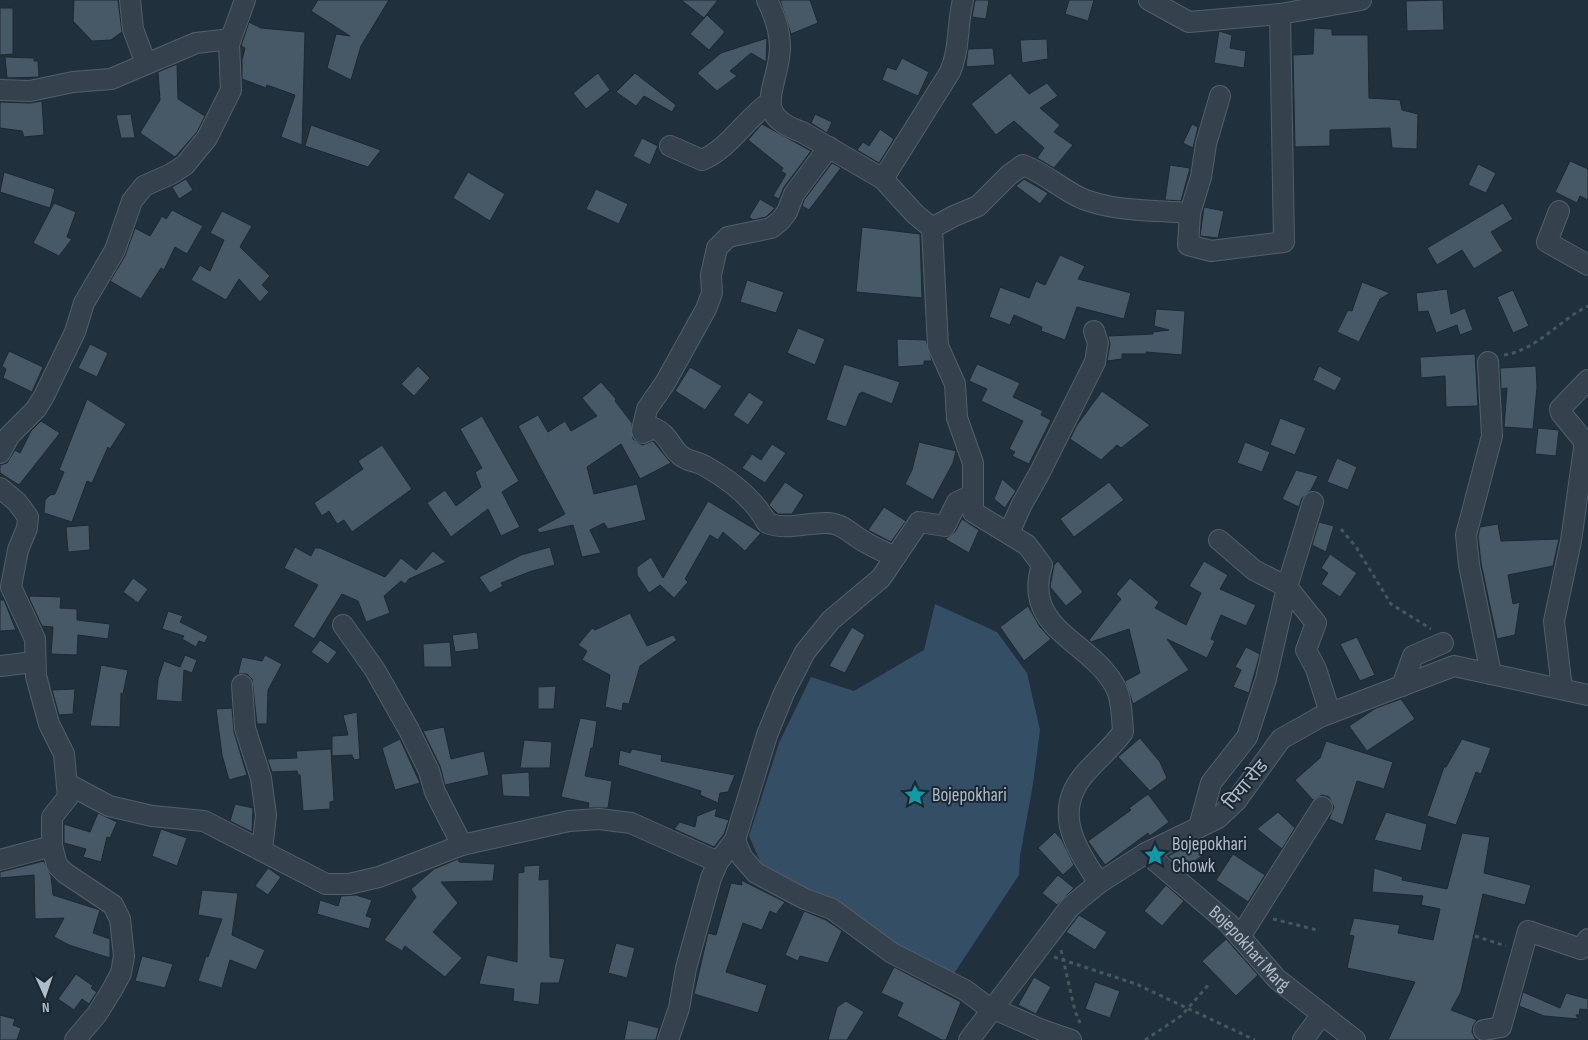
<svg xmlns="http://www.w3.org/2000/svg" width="1588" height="1040" font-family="'Sofia Sans Condensed','Noto Sans Devanagari',sans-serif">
	<rect width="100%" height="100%" fill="#21303d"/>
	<!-- water -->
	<polygon fill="#344f65" points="935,604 997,632 1027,673 1040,730 1033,784 1020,856 1019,875 953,975 763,868 749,836 779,743 811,677 854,691 924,650"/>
	<!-- building -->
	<g fill="#475866" stroke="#1c2933">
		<polygon points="74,0 118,0 122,32 111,40 92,41 73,21"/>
		<polygon points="318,0 389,0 361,46 351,80 327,68 336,34 350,36 311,11"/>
		<polygon points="681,0 718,0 704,18"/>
		<polygon points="780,0 810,0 818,23 791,34"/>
		<polygon points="975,0 989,0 986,19 972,17"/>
		<polygon points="1069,0 1094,0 1088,21 1065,14"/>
		<polygon points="1443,0 1444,30 1407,31 1406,1"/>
		<polygon points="0,8 13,8 13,54 0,55"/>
		<polygon points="707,15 725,32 709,50 690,34"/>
		<polygon points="249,22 261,28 305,32 302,145 281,137 295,95 267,85 266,88 242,79 242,60 245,48 241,46"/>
		<polygon points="1314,28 1332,29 1332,35 1368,35 1369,98 1400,100 1402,110 1418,114 1417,149 1392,148 1390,128 1330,130 1330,146 1295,147 1293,55 1313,54"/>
		<polygon points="1219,31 1232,35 1230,48 1246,51 1244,68 1214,63"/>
		<polygon points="767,38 766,62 751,53 730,71 737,76 717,91 697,73 721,53"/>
		<polygon points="1047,39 1048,59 1022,63 1020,40"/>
		<polygon points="993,48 995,65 966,67 968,49"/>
		<polygon points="5,57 34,58 34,61 38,61 39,77 7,78"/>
		<polygon points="902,58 929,72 918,96 882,80 887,67 896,70"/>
		<polygon points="177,64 178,99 205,116 197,132 175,157 140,133 160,100 158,72"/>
		<polygon points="598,73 610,90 586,109 573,93"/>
		<polygon points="635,73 676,105 672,112 644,96 636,106 616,92"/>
		<polygon points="1010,73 1029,94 1047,83 1058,96 1040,108 1060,125 1054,132 1073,145 1054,168 1037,158 1044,148 1014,121 996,135 971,104"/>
		<polygon points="42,101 44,135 24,137 22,131 0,128 0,102 30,103"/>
		<polygon points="131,114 135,138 121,138 116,115"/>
		<polygon points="815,114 832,122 827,133 811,123"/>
		<polygon points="762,124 811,151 784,187 779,199 773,196 786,174 781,171 783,168 748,140"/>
		<polygon points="1192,124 1198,127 1193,148 1183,143"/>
		<polygon points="311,125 381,150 368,167 305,146"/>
		<polygon points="880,129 894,139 879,163 857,150 863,142 869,146"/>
		<polygon points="642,138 658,146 650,165 633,156"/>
		<polygon points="1570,161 1588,169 1588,200 1580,196 1577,203 1555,192"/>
		<polygon points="832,163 841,168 809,210 802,206 804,200"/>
		<polygon points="1478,164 1496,173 1486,193 1468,185"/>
		<polygon points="1170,165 1190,168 1181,201 1165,200"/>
		<polygon points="4,172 55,189 50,208 0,192"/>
		<polygon points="468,172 505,194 490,221 453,198"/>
		<polygon points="186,179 193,190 179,199 172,187"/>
		<polygon points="1024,179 1048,193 1040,204 1016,186"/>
		<polygon points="596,189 628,204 619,224 586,209"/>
		<polygon points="760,199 775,208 766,217 753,220 749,217"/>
		<polygon points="54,203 76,212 67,237 72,239 59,256 33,243"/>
		<polygon points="1503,203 1513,219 1491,232 1503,251 1474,269 1462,250 1437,265 1427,248"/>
		<polygon points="1204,207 1224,211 1218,238 1200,236"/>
		<polygon points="172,210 203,226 187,254 175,247 164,270 161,268 141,299 110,281 125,256 135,228 150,236 162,216 166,219"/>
		<polygon points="222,211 252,226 240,247 270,276 262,285 269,292 260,302 239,279 226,300 191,280 200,265 210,271 224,240 210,233"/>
		<polygon points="862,227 920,234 922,298 856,292"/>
		<polygon points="1060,255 1085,266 1078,279 1131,293 1124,319 1077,307 1065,340 1041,331 1042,327 1014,315 1010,325 989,317 1000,287 1029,298 1036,281 1045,285"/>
		<polygon points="747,280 784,292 776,313 740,302"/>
		<polygon points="1362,282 1390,293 1380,299 1359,342 1337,332 1348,310 1352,311"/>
		<polygon points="1447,289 1451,314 1465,308 1473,330 1460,335 1457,325 1436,333 1428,311 1418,312 1416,293"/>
		<polygon points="1513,290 1529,326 1513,333 1497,297"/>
		<polygon points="1156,309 1185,311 1182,355 1146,352 1147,354 1122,354 1122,359 1107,361 1110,344 1108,336 1153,334 1153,332 1169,330 1154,326"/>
		<polygon points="798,328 825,339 815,365 787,353"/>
		<polygon points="897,339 926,340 932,361 924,361 924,365 898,367"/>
		<polygon points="90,344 108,353 97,377 78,368"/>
		<polygon points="9,351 43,367 32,392 3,378 6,369 2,366"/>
		<polygon points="1475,354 1478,406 1446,407 1445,376 1421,378 1420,357"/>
		<polygon points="844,364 900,382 892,404 862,392 859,394 846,427 826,420"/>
		<polygon points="977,364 1020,383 1013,397 1043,411 1041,415 1051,420 1029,464 1012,456 1015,452 1009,449 1023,421 981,401 987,389 969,381"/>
		<polygon points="418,366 430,378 414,396 401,384"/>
		<polygon points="1319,366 1342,378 1335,391 1313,380"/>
		<polygon points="1536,366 1537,387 1533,429 1504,427 1507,388 1501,389 1500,368"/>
		<polygon points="690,367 722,386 705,410 675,391"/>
		<polygon points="601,382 616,399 615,401 632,423 633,439 642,445 653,441 671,463 640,479 621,444 587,467 594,494 637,484 646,520 608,529 604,523 590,530 601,553 582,557 573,525 539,533 537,529 565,514 518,426 538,415 548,432 565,421 571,431 597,416 582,398"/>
		<polygon points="1102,391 1150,425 1121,448 1117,445 1101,460 1070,439 1077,425"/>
		<polygon points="749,392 764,402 748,425 733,415"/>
		<polygon points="87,399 126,424 110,449 108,447 92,483 87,481 72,522 44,513 45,500 50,495 55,494 64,472 59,470"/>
		<polygon points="482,416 519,481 502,492 520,527 501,536 488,509 451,537 427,503 445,490 456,506 481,487 475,472 482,468 460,429"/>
		<polygon points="1280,418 1306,428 1295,455 1270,445"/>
		<polygon points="41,421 60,433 19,485 0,473 0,465 7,463 15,450 20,453 31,431"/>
		<polygon points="1538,428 1559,430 1556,456 1535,454"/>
		<polygon points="919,442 956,451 953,463 933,500 905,484 912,470"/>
		<polygon points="1245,442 1270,452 1262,472 1237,463"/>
		<polygon points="772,444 786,453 765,483 742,468 752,454 761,460"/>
		<polygon points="382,445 412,489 352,532 344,520 337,524 329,511 322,516 314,503 363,469 358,461"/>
		<polygon points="1337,458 1357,467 1348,490 1327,482"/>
		<polygon points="1296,470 1318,476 1311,490 1302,498 1299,507 1282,499"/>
		<polygon points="1002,479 1016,491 1005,508 994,499"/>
		<polygon points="785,482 804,495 792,514 778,514 769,505"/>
		<polygon points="1109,482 1124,500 1074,537 1060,519"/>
		<polygon points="708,501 761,533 745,551 723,532 718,540 710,535 685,579 688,582 674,598 660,585 649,593 637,575 637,567 651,557 663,578"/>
		<polygon points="884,507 906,521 891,542 868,530"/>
		<polygon points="962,519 979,530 969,553 945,539 955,532"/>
		<polygon points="1319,522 1334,526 1326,552 1312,545"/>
		<polygon points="1498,524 1501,541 1559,539 1553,566 1508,575 1513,604 1520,602 1515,635 1497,639 1481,563 1478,536 1480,527"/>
		<polygon points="89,525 90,550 68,552 66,527"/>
		<polygon points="295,547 311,556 315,548 320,548 385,577 401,558 416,570 433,551 446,562 409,579 405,584 401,581 384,596 390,613 366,622 358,601 342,594 314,639 293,626 318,585 284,568"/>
		<polygon points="550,547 555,565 532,571 501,583 503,586 490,593 479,577 521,555"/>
		<polygon points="1330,554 1357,573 1340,597 1321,584 1328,573 1321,568"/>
		<polygon points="1058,561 1083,592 1066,606 1050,587 1054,565"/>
		<polygon points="1204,561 1228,575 1220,589 1256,605 1246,626 1221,615 1211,639 1215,641 1207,658 1167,639 1189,670 1133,704 1125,681 1140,673 1129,629 1091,642 1089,640 1121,599 1116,594 1130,578 1159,602 1155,608 1186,625 1201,593 1189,586"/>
		<polygon points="133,578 148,589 138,603 123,592"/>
		<polygon points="31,596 61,597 60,608 77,609 77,620 110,624 108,639 78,635 77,655 51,654 53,627 42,626 29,598"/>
		<polygon points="0,600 4,600 16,630 0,631"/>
		<polygon points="1028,606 1040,627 1051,639 1024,661 1000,627"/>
		<polygon points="168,611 183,616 180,622 208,636 205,643 199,641 196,647 182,639 184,636 162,629"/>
		<polygon points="630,613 647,646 673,635 677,640 640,666 629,704 623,703 622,711 605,707 610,675 582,660 587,651 578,645 592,628 595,630"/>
		<polygon points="852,627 865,635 845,673 829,666"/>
		<polygon points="477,632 479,649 455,652 452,635"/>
		<polygon points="1357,637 1375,675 1360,681 1340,644"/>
		<polygon points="320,640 337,652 328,664 311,652"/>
		<polygon points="450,642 452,667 424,667 423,644"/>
		<polygon points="1246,647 1260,654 1249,693 1233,687 1241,670 1235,667"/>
		<polygon points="185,655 197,660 192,673 184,670 182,702 156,700 158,679 164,661 180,667"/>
		<polygon points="265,655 282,664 268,690 267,724 257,724 252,679 247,674 238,674 242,657 262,661"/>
		<polygon points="101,665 128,670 123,694 121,693 120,727 90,726"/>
		<polygon points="556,686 554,709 538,709 538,687"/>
		<polygon points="75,689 73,714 59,715 52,690"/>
		<polygon points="1401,699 1415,719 1367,751 1349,726 1376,708"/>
		<polygon points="232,708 234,732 247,775 229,780 222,755 216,709"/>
		<polygon points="357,712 360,759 354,760 352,755 332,756 332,736 348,735 343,715"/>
		<polygon points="580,718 597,721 593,748 591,748 585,776 612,781 608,808 588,808 589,803 561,797"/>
		<polygon points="444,727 451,759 484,751 489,775 445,785 440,766 423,731"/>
		<polygon points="1140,738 1160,762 1167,778 1150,791 1118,757"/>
		<polygon points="400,739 420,783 395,790 382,748"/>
		<polygon points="1462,739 1491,748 1481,774 1476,772 1456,825 1427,816 1444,767 1446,767"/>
		<polygon points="524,740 552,742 550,768 520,768"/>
		<polygon points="1326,741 1393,762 1384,789 1357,781 1343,825 1329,819 1334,807 1329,797 1322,795 1313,800 1295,780 1320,758"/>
		<polygon points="331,749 334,801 330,802 330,809 303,811 300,775 298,775 297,771 272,772 267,759 297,758 296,751"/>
		<polygon points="632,749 662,755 661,761 735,775 728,792 720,793 718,803 700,795 701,791 618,765 620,750 630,753"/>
		<polygon points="529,772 530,797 503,796 501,774"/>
		<polygon points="1148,794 1169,822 1150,836 1148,833 1105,865 1088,841 1131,810 1129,808"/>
		<polygon points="235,804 253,808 252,832 230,821"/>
		<polygon points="717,808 715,816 729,820 724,834 714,847 674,829 680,822 695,827 697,816"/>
		<polygon points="1278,812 1295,828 1282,849 1257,829"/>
		<polygon points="1386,812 1427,824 1421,851 1374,840"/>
		<polygon points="98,813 117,822 110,838 107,837 101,862 83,857 86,849 64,843 64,824 90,832"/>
		<polygon points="161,829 187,838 177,866 152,856"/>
		<polygon points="1055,832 1062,840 1074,865 1063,875 1038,848"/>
		<polygon points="1462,833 1490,837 1484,873 1531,885 1525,905 1483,894 1461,992 1451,1010 1477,1020 1473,1026 1472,1032 1476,1040 1388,1040 1415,982 1347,968 1354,936 1349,935 1354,918 1400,925 1398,933 1433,940 1440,909 1421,905 1423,896 1372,892 1374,868 1403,877 1402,880 1447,889"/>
		<polygon points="1195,842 1202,856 1183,869 1168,856"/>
		<polygon points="1233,854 1265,875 1248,902 1216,880"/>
		<polygon points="458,859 459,862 495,864 493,881 441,882 458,903 433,932 462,958 445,977 405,946 402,951 384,940 416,897 411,889 434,869"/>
		<polygon points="44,861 51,876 53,895 100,910 93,933 110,939 110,958 69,945 54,937 64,918 35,919 34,875 0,878 0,872"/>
		<polygon points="540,865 539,880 549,879 550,957 565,959 559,983 541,983 539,1005 513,1001 514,989 479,984 487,955 517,962 518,873 524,872 524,866"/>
		<polygon points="268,868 281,877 268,895 255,886"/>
		<polygon points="1058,875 1074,888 1057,905 1042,893"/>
		<polygon points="741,880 785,902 776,914 770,911 762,930 743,923 726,972 767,985 758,1013 694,994 708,933 716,935 731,883 742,885"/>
		<polygon points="1166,885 1184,901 1162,926 1144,911"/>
		<polygon points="202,890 238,893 232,935 265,950 256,970 230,960 222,988 198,981 206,956 208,957 222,919 198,915"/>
		<polygon points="356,895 372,900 366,916 372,918 369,929 317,914 320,900 338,906 341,896"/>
		<polygon points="804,911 826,920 842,931 828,963 800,956 798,961 785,955"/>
		<polygon points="1079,915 1107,932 1095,950 1066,932"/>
		<polygon points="1226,939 1258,975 1236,996 1202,961"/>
		<polygon points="616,943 635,948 627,978 608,973"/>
		<polygon points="142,956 173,964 165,988 135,981"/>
		<polygon points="894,967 961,1002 946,1040 942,1040 897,1016 903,1003 881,993"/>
		<polygon points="76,974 93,986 91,988 97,992 89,1004 82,999 74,1010 58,999"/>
		<polygon points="1034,977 1051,987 1036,1014 1018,1005"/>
		<polygon points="1095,982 1120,991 1110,1018 1085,1009"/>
		<polygon points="1523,992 1560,1008 1566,993 1588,999 1588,1010 1580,1009 1579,1015 1576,1015 1578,1019 1544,1016 1519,1006"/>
		<polygon points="846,1001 864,1012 847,1040 828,1040 837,1007"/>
		<polygon points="0,1015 15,1019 13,1025 21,1028 17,1040 0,1040"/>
		<polygon points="628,1020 659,1028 656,1040 624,1040"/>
	</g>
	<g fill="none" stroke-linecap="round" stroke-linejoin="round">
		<!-- minor casing -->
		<g stroke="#53606a" stroke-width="22">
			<g id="minor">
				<polyline points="130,0 133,29 146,64"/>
				<path d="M 767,0 C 775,16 780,30 780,48 C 779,87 749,114 802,132 L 883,179 L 915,214 L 932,228 L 938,346 L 955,384 L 957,418 L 973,463 L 973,512 L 1027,545 L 1042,565 C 1021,631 1094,641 1117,690 C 1122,702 1122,719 1123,732 C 1113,746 1101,756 1089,769 C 1051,808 1073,844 1099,883"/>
				<polyline points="1149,0 1189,22 1280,14 1361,0"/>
				<polyline points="0,90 30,91 73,82 111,79 196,43 231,39"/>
				<polyline points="1220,96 1206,144 1201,177 1190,213 1188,245 1211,251 1284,242 1280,14"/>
				<path d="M 670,146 L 702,160 C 730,148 745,119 770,102"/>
				<path d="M 829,147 L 794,194 L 787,212 L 780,221 L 771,228 L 728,237 L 717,248 L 711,275 L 712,293 L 706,309 L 665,383 L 647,409 L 642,431 L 643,433 L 654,428 C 668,434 670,446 680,455 C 688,462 697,461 705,466 C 728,479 754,499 767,523 C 789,531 806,522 828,523 C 842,524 849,532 860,539 C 870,546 883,551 895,557"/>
				<path d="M 883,179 L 950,72 C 960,49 957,24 963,0"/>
				<polyline points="1559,211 1547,242 1588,265"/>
				<path d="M 932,228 L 954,216 L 978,206 L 1009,175 L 1023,165 C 1045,173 1062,190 1083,199 C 1117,212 1154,210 1190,213"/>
				<polyline points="1488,362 1492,436 1466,535 1469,565 1491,674"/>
				<polyline points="0,453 9,436 36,409 44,396 75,332 84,303 115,250 132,201 144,186 171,174 185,165 207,138 231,90 229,44 245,0"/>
				<polyline points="0,488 17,502 28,517 27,528 18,550 11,587 35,639 36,676 49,724 64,754 68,797 52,817 52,846 57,865 65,873 113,905 120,919 124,956 121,973 112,990 97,1014 75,1040"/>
				<polyline points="1009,533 1022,504 1039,474 1095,362 1098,343 1094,331"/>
				<polyline points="1219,540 1254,570 1287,587 1316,623 1306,650 1316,669 1330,713"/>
				<polyline points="343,625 375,670 409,730 429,771 435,792 462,845"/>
				<polyline points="0,666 34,662"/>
				<polyline points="242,685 245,728 261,778 266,815 262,850"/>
				<polyline points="1402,686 1413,656 1443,643"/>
				<polyline points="1562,689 1554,621 1571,541 1584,448 1584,441 1561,413 1560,409 1588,380"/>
				<polyline points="68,784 109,806 152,816 204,821 326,884 349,884 379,877 462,845 569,821 599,819 631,823 718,862"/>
				<polyline points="1199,827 1211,783 1247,737 1266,679 1287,587 1313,502"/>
				<polyline points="735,840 742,857 756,873 805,899 832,909 892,953 965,990 985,1005 1042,1030 1071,1040"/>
				<path id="s1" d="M 1146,853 L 1228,923 L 1277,979 L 1355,1040"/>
				<polyline points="0,860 52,846"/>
				<polyline points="1240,937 1322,807"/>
				<polyline points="1484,1030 1501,1027 1528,931 1581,949 1588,939"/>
				<polyline points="668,1040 679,1008 686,968 711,878 718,862 735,840 767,735 784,693 805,652 831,620 881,578 919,522 945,526 957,502 973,495"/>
				<polyline points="969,1040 1070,907 1099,883 1146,853 1218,818 1236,801 1281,739 1320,717 1454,666 1588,695"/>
				<polyline points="1303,1040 1322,1014"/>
			</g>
		</g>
		<!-- path -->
		<g stroke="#415a5a" stroke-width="3" stroke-dasharray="4 4" stroke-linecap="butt">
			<path d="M 1504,355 C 1537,350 1558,321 1588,306"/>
			<polyline points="1341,529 1356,547 1391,604 1431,629"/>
			<polyline points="1273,919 1317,930"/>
			<polyline points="1475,936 1506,946"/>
			<polyline points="1061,950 1075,1011 1080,1023"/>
			<polyline points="1054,957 1136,984 1255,1040"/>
			<polyline points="1145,1040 1181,1016 1210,983"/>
		</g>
		<!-- minor -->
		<use href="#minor" stroke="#35424d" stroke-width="20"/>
	</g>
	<!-- icons -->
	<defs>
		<g id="sight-bare" transform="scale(1.725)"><path d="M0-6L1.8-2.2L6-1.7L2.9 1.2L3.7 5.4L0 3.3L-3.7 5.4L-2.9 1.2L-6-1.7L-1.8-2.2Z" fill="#0f9aa8" stroke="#1a2731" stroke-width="2.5" paint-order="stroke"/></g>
	</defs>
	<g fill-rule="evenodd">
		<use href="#sight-bare" x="915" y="795"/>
		<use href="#sight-bare" x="1155" y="855"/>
	</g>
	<g text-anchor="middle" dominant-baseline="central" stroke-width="4" stroke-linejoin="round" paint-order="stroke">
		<!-- street labels -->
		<g font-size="19" fill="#b0bdc8" stroke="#1a2731">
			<text transform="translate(1246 785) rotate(-50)">पिया रोड</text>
			<text stroke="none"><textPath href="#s1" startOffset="141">Bojepokhari Marg</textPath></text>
		</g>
		<!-- poi labels -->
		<g font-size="19" fill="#b0bdc8" stroke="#1a2731" text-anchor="start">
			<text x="932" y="795">Bojepokhari</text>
			<text x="1172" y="844">Bojepokhari<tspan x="1172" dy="22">Chowk</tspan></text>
		</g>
	</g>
	<!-- north arrow -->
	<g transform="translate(45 995) rotate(177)" stroke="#1a2731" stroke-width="4" paint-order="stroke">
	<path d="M0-4L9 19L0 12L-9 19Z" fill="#b0bdc8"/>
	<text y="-8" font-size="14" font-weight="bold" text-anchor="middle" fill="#b0bdc8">N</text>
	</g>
</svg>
